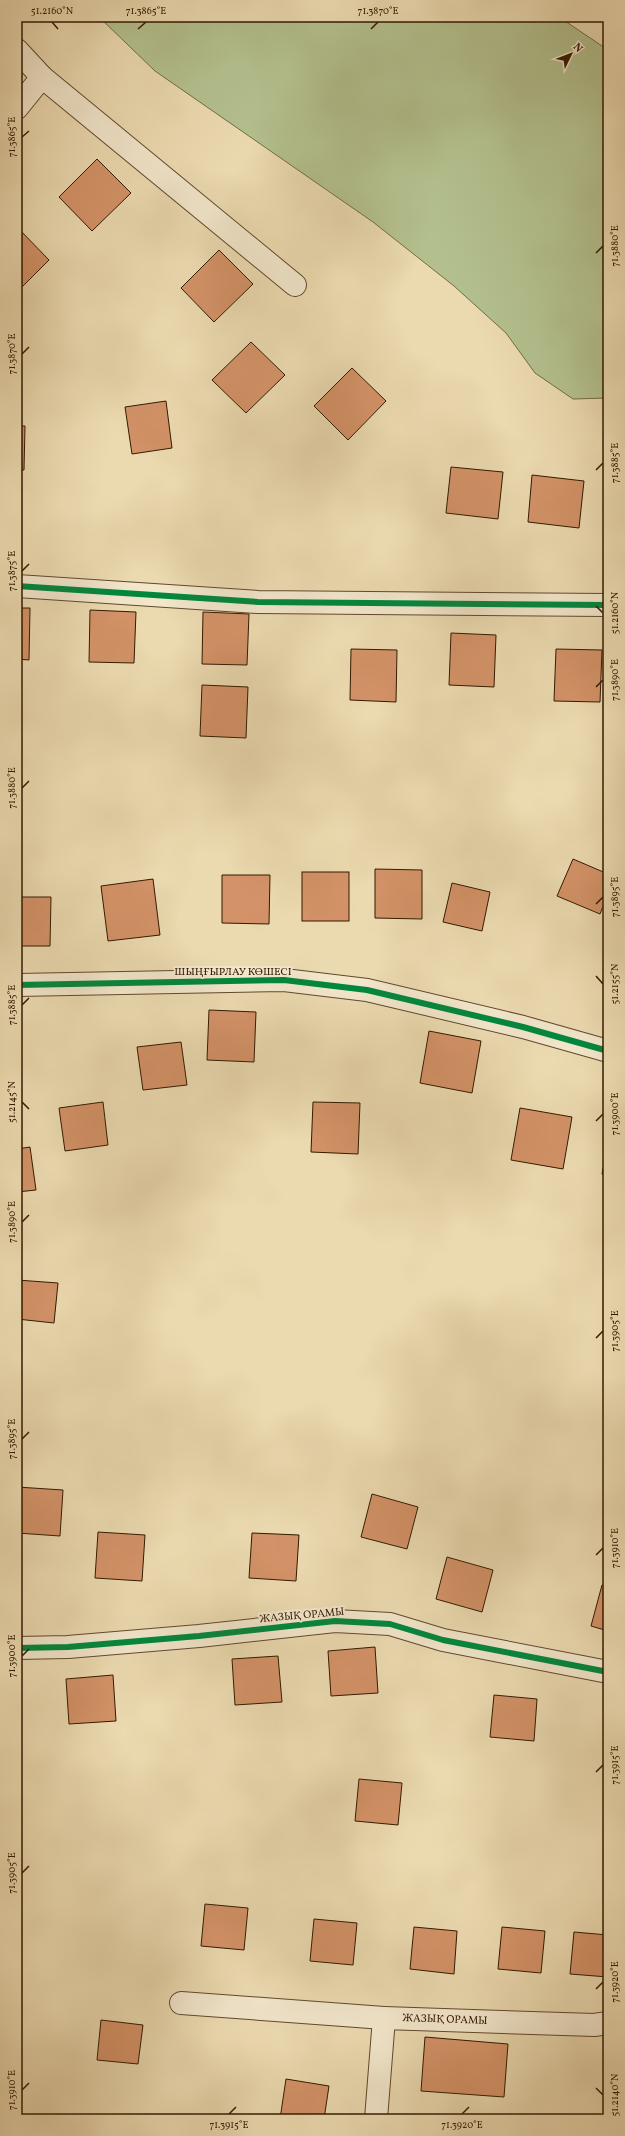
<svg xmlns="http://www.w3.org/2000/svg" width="625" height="2136" font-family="Vollkorn,serif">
	<rect width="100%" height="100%" fill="#ebd9af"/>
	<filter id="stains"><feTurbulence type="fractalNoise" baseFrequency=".005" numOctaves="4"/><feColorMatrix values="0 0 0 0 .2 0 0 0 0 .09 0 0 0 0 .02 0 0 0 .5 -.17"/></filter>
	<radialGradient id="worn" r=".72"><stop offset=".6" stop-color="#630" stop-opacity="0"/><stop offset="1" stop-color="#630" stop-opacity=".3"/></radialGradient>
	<!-- green -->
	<polygon fill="#b3c08e" stroke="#736c47" points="99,17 559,17 608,50 608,398 573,399 535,373 506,333 454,286 373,222 155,71"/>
	<!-- building -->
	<g fill="#d39267" stroke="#331900">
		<polygon points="97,159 131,193 92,231 59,197"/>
		<polygon points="17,227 49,260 17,292"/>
		<polygon points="219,250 253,284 214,322 181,288"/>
		<polygon points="251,342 285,375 246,413 212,380"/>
		<polygon points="352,368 386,401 348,440 314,406"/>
		<polygon points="166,401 172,448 132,454 125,407"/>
		<polygon points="17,426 25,426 24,470 17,470"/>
		<polygon points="451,467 503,472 498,519 446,513"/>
		<polygon points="532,475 584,481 579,528 528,522"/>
		<polygon points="17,608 30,608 29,660 17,659"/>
		<polygon points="90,610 136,612 134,663 89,662"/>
		<polygon points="203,612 249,614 247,665 202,664"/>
		<polygon points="451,633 496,635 494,687 449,685"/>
		<polygon points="351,649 397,650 396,702 350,700"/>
		<polygon points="556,649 602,650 600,702 554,701"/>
		<polygon points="202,685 248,687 246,738 200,736"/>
		<polygon points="573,859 608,874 608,894 600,914 557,896"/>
		<polygon points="375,869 422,870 422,919 375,918"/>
		<rect x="302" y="872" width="47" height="49"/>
		<polygon points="222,875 270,875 269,924 222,923"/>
		<polygon points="153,879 160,935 108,941 101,886"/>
		<polygon points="452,883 490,892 482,931 443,922"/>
		<polygon points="17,897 51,897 50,946 17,946"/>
		<polygon points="209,1010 256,1012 254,1062 207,1060"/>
		<polygon points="429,1031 481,1041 472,1093 420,1083"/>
		<polygon points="181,1042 187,1085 143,1090 137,1047"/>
		<polygon points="103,1102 108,1145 65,1151 59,1108"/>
		<polygon points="313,1102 360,1103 358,1154 311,1152"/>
		<polygon points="520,1108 572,1117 563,1169 511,1160"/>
		<polygon points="608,1141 608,1175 602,1174"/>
		<polygon points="30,1147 36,1190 17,1192 17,1149"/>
		<polygon points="17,1280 58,1283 54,1323 17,1319"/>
		<polygon points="17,1487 63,1490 60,1536 17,1533"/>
		<polygon points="372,1494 418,1507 407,1549 361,1537"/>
		<polygon points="98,1532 145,1535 142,1581 95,1578"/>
		<polygon points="252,1533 299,1535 296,1581 249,1578"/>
		<polygon points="447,1557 493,1570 482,1612 436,1599"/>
		<polygon points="602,1585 608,1586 608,1631 591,1626"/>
		<polygon points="375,1647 378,1693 331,1696 328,1651"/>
		<polygon points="278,1656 282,1702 235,1705 232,1659"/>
		<polygon points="113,1675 116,1721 69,1724 66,1679"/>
		<polygon points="494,1695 537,1699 534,1741 490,1737"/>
		<polygon points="359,1779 402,1783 398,1825 355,1821"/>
		<polygon points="205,1904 248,1908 244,1950 201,1946"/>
		<polygon points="314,1919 357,1923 353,1965 310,1961"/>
		<polygon points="414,1927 457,1931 454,1974 410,1969"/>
		<polygon points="502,1927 545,1931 541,1973 498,1969"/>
		<polygon points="574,1932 608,1935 608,1977 570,1974"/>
		<polygon points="101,2020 143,2025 138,2064 97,2060"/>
		<polygon points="425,2037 508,2044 504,2097 421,2091"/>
		<polygon points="286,2079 329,2086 324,2119 280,2119"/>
	</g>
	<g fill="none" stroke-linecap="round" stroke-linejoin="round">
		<!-- minor casing -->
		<g stroke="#61492c" stroke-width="24">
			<g id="minor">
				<polyline points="17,50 42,77 17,108"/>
				<polyline points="42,77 295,285"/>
				<polyline points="17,586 258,602 608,605"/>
				<polyline points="17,985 284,980 367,990 523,1027 608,1051"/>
				<polyline points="17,1648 68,1647 199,1636 335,1621 390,1624 443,1640 608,1672"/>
				<polyline points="181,2003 384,2018"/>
				<polyline points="376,2119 384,2018 594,2025 608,2023"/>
			</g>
		</g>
		<!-- minor -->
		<use href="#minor" stroke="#f2e6cb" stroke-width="22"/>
		<!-- cycleway casing -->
		<g stroke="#f2e6cb" stroke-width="8">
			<g id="cycleway">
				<polyline points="17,586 258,602 608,605"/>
				<polyline points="17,985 284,980 367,990 523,1027 608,1051"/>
				<polyline points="17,1648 68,1647 199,1636 335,1621 390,1624 443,1640 608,1672"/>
			</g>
		</g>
		<!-- cycleway -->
		<use href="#cycleway" stroke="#00873e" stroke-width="6"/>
	</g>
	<!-- ticks -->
	<path fill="none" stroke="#331900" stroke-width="1.5" d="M 52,22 L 58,29M 138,29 L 146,22M 371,29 L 378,22M 22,137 L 29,131M 596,253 L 603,246M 22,354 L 29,347M 596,470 L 603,463M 22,571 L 29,564M 596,606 L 603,613M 596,687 L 603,680M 22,788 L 29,781M 596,904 L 603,897M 596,976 L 603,984M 22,1005 L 29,998M 22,1102 L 29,1109M 596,1121 L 603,1114M 22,1222 L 29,1215M 596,1338 L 603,1331M 22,1439 L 29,1432M 596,1555 L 603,1548M 22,1656 L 29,1649M 596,1772 L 603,1765M 22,1873 L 29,1866M 596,1989 L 603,1982M 596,2088 L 603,2095M 22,2090 L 29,2083M 229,2114 L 236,2107M 462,2114 L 469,2107"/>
	<g text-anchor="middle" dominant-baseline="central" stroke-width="4" stroke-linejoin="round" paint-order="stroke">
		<!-- street labels -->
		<g font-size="11" fill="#331900" stroke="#f2e6cb">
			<text x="233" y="972">ШЫҢҒЫРЛАУ КӨШЕСІ</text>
			<text transform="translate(302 1616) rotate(-5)">ЖАЗЫҚ ОРАМЫ</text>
			<text transform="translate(445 2020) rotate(2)">ЖАЗЫҚ ОРАМЫ</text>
		</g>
	</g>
	<!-- margin -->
	<rect width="625" height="2136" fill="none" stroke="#ebd9af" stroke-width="44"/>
	<!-- north arrow -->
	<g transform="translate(571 54) rotate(47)" stroke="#f2e6cb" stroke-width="3" paint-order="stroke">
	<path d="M0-3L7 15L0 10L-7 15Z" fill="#331900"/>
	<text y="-6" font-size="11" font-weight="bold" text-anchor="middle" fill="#331900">N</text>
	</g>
	<rect x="22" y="22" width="581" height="2092" fill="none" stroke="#331900" stroke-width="1.5"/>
	<g font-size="10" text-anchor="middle" fill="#331900">
		<text x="52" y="14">51.2160°N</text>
		<text x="146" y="14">71.3865°E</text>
		<text x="378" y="14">71.3870°E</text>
		<text transform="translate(11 137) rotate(-90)" y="4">71.3865°E</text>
		<text transform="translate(614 246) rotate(-90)" y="4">71.3880°E</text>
		<text transform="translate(11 354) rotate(-90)" y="4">71.3870°E</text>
		<text transform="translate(614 463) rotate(-90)" y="4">71.3885°E</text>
		<text transform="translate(11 571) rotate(-90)" y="4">71.3875°E</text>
		<text transform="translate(614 613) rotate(-90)" y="4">51.2160°N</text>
		<text transform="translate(614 680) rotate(-90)" y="4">71.3890°E</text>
		<text transform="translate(11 788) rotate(-90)" y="4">71.3880°E</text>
		<text transform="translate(614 897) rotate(-90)" y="4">71.3895°E</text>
		<text transform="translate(614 984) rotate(-90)" y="4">51.2155°N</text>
		<text transform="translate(11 1005) rotate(-90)" y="4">71.3885°E</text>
		<text transform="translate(11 1102) rotate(-90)" y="4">51.2145°N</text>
		<text transform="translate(614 1114) rotate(-90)" y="4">71.3900°E</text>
		<text transform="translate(11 1222) rotate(-90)" y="4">71.3890°E</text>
		<text transform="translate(614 1331) rotate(-90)" y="4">71.3905°E</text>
		<text transform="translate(11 1439) rotate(-90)" y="4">71.3895°E</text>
		<text transform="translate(614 1548) rotate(-90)" y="4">71.3910°E</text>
		<text transform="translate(11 1656) rotate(-90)" y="4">71.3900°E</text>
		<text transform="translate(614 1765) rotate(-90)" y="4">71.3915°E</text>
		<text transform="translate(11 1873) rotate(-90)" y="4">71.3905°E</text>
		<text transform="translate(614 1982) rotate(-90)" y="4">71.3920°E</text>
		<text transform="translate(11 2090) rotate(-90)" y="4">71.3910°E</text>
		<text transform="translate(614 2095) rotate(-90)" y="4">51.2140°N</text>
		<text x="229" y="2128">71.3915°E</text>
		<text x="462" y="2128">71.3920°E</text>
	</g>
	<rect width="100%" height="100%" filter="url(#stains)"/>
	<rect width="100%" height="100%" fill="url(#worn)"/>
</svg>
